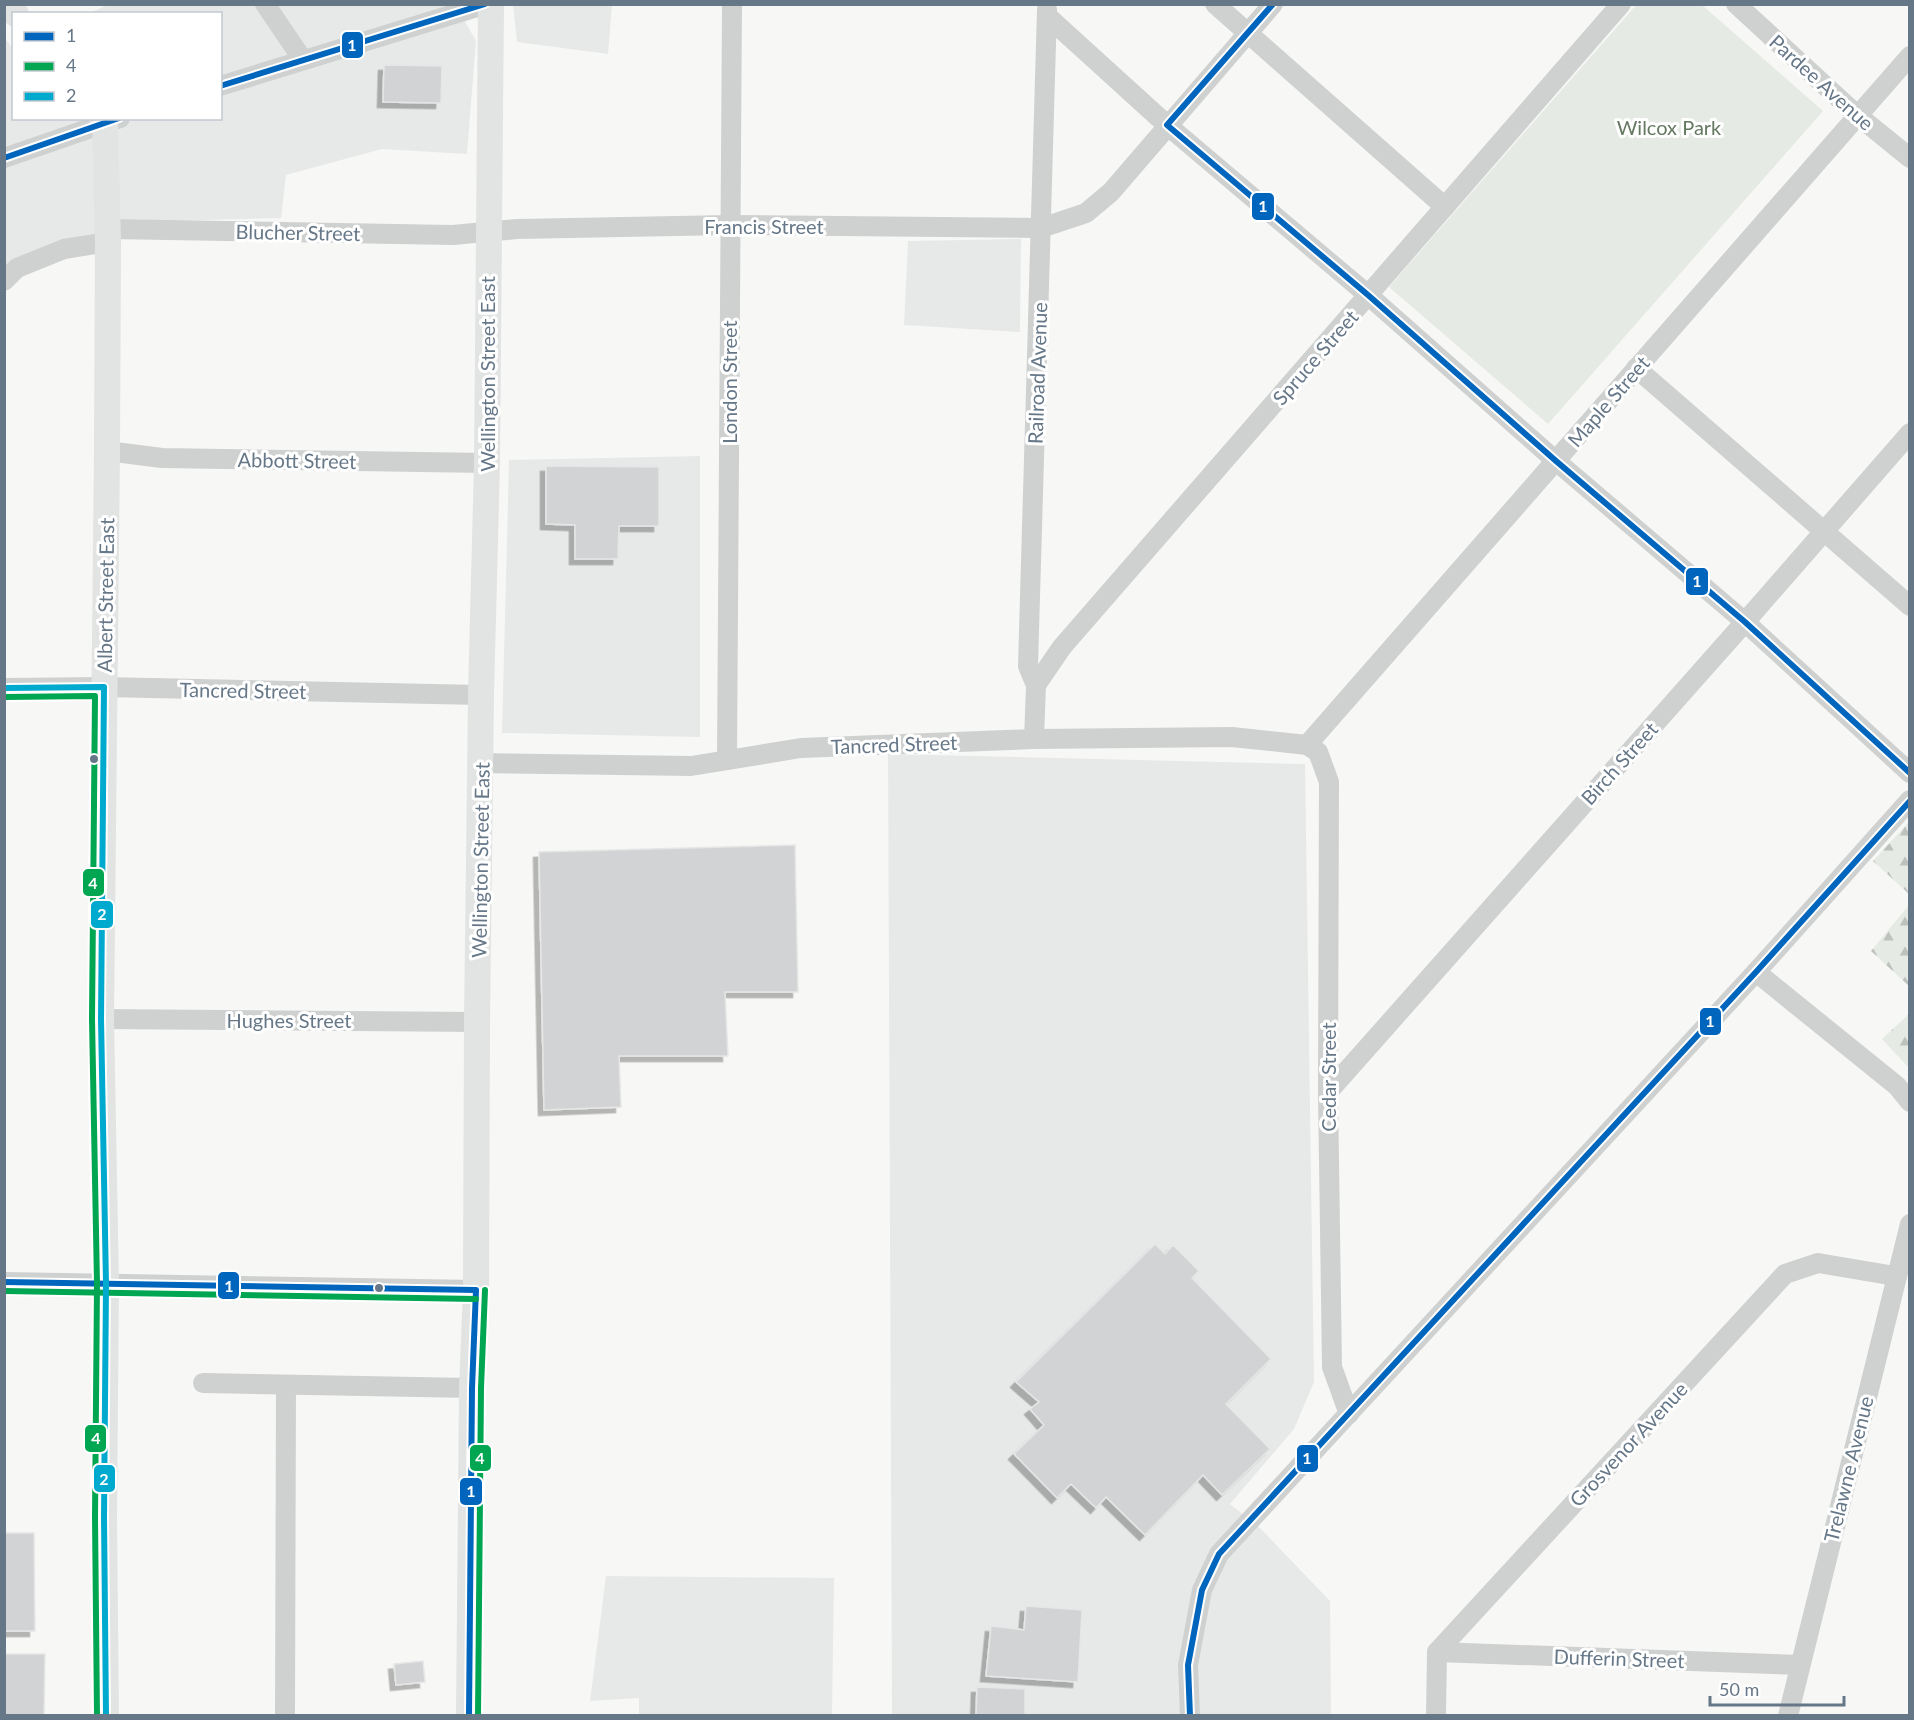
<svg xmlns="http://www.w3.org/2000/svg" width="1914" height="1720" font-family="Lato,sans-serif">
	<defs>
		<pattern id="forest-firs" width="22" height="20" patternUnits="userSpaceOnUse" patternTransform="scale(1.5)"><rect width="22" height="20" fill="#e6eae4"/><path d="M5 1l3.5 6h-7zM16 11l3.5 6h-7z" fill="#bec2bf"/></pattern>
		<filter id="shadow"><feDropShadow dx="-5.5" dy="5.5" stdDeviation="0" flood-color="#0004"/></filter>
	</defs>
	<rect width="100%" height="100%" fill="#f7f7f6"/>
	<!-- built -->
	<g fill="#e7e9e9">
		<polygon points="109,4 456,5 476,41 467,154 382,149 286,175 281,218 162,221 97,233 5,274 4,37 13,49 14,118 220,118 220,14 90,13"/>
		<polygon points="513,5 612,5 608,54 517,42"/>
		<polygon points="1021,239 1020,332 904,325 908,241"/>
		<polygon points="700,456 700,737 502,733 509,460"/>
		<polygon points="888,754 1305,764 1314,1382 1294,1429 1230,1504 1261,1529 1330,1601 1331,1715 892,1715"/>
		<polygon points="606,1576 834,1578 832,1715 639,1715 639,1698 590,1701"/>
	</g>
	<!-- forest -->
	<g fill="url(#forest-firs)">
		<polygon points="1909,822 1909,894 1873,861"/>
		<polygon points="1909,905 1909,986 1871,951"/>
		<polygon points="1909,1014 1909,1068 1882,1039"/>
	</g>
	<!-- park -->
	<polygon fill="#e6eae4" points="1637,4 1702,5 1823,111 1548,424 1389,287"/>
	<!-- building -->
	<g fill="#d2d3d4" stroke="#e6e6e6" stroke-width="1.5" filter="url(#shadow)">
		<polygon points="384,65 442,66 441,103 383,102"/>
		<polygon points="546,466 659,467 659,526 619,526 618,559 575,559 575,525 546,524"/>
		<polygon points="795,845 798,992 725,992 728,1056 619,1056 621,1107 544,1110 539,852"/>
		<polygon points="1155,1244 1165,1254 1173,1245 1199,1271 1192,1278 1271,1359 1226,1404 1270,1449 1222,1495 1203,1475 1145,1535 1106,1497 1096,1508 1071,1484 1057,1498 1014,1454 1044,1425 1030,1409 1039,1402 1016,1382"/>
		<polygon points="4,1533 34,1533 35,1631 4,1631"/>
		<polygon points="1026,1606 1082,1610 1078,1682 986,1676 991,1626 1024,1630"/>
		<polygon points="4,1654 45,1654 44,1716 4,1716"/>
		<polygon points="423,1661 425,1682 396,1685 394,1664"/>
		<polygon points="977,1687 1025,1689 1025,1716 976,1716"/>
	</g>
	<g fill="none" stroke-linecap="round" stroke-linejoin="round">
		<!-- minor -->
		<g stroke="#cfd1d1" stroke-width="20">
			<polyline points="265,4 303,60"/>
			<polyline points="1215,4 1445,207"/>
			<polyline points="1736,4 1857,115 1910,158"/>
			<polyline points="1047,16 1167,125 1368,295 1556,461 1745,622 1910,773"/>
			<polyline points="220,86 487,4"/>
			<polyline points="4,158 120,118"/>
			<polyline points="108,229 453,235 517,229 729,225 1041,228 1086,213 1111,192 1273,4"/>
			<polyline points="4,281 17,268 64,249 108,242"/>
			<polyline points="1636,368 1910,606"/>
			<polyline points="107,451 162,458 487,463"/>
			<polyline points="1036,685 1062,647 1621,4"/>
			<polyline points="4,688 104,687 481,695"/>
			<polyline points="1034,739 1036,685 1028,666 1047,9"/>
			<polyline points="1307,745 1910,56"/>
			<polyline points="727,760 732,4"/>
			<polyline points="481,763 691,766 801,748 1034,739 1232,737 1307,745 1318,752 1329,782 1328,1092 1332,1367 1349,1414"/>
			<polyline points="1756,972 1897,1086 1910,1102"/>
			<polyline points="101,1019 477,1022"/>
			<polyline points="1328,1092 1745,622 1910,433"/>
			<polyline points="4,1282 476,1290"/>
			<polyline points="203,1383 472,1388"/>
			<polyline points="1437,1652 1800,1665"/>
			<polyline points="285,1716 286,1385"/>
			<polyline points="1190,1716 1188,1665 1202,1590 1219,1554 1756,972 1910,800"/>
			<polyline points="1436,1716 1437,1652 1785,1274 1818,1263 1895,1276"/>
			<polyline points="1788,1716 1910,1224"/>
		</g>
		<!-- major -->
		<g stroke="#e2e3e3" stroke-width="26">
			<polyline points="9,4 16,14"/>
			<polyline points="102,118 105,123 108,242 107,451 101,1019 106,1284 104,1517 106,1716"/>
			<polyline points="469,1716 472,1388 476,1290 477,1022 481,695 487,463 491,4"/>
		</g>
		<!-- bus-1 casing -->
		<g stroke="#fff" stroke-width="10">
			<g id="bus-1">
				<polyline points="1273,4 1167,125 1368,295 1556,461 1745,622 1910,773"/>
				<polyline points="220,86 485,4"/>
				<polyline points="4,158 119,118"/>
				<polyline points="4,1282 476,1290 472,1388 469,1716"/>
				<polyline points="1190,1716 1188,1665 1202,1590 1219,1554 1756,972 1910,801"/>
			</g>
		</g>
		<!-- bus-2 casing -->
		<g stroke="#fff" stroke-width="10">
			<g id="bus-2">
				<polyline points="4,697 95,696 92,1019 97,1284 95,1517 97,1716"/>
				<polyline points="4,1291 476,1299"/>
				<polyline points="478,1716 481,1388 485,1290"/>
			</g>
		</g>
		<!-- bus-3 casing -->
		<g stroke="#fff" stroke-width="10">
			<polyline id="bus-3" points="4,688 104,687 101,1019 106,1284 104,1517 106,1716"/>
		</g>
		<!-- bus-1 -->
		<use href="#bus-1" stroke="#0065bd" stroke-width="6"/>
		<!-- bus-2 -->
		<use href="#bus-2" stroke="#00a651" stroke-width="6"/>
		<!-- bus-3 -->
		<use href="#bus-3" stroke="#00a9ce" stroke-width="6"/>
	</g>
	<!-- markers -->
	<g fill="#678" stroke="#fff" stroke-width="2">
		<circle cx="94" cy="759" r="5"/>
		<circle cx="379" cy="1288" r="5"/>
	</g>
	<g text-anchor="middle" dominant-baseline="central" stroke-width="6" stroke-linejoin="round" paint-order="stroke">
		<!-- street labels -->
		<g font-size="20" fill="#678" stroke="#fff">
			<text transform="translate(1822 82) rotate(42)">Pardee Avenue</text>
			<text x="764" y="226">Francis Street</text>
			<text transform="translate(298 232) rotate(1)">Blucher Street</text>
			<text transform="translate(1315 357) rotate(-49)">Spruce Street</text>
			<text transform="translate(1037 373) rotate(-88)">Railroad Avenue</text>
			<text transform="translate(487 374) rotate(-90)">Wellington Street East</text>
			<text transform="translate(729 382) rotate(-90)">London Street</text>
			<text transform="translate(1608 401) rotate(-49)">Maple Street</text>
			<text transform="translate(297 460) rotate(1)">Abbott Street</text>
			<text transform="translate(105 595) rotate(-89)">Albert Street East</text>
			<text transform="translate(243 690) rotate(1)">Tancred Street</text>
			<text transform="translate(894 744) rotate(-2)">Tancred Street</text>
			<text transform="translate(1619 763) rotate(-48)">Birch Street</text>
			<text transform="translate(480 860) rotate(-89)">Wellington Street East</text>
			<text x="289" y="1020">Hughes Street</text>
			<text transform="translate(1328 1077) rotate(-90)">Cedar Street</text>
			<text transform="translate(1628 1444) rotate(-47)">Grosvenor Avenue</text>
			<text transform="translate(1848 1469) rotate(-76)">Trelawne Avenue</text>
			<text transform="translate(1619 1658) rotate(2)">Dufferin Street</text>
		</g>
		<!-- park labels -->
		<g font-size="20" fill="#657961" stroke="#fff">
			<text x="1669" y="127">Wilcox Park</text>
		</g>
	</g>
	<g stroke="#fff" stroke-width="2">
		<rect x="341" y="31" width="23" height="28" rx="6" fill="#0065bd"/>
		<rect x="1251" y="192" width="24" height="29" rx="6" fill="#0065bd"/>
		<rect x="1685" y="567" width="24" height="29" rx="6" fill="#0065bd"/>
		<rect x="82" y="868" width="23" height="29" rx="6" fill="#00a651"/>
		<rect x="90" y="900" width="24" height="29" rx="6" fill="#00a9ce"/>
		<rect x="1699" y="1007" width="23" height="29" rx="6" fill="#0065bd"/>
		<rect x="217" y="1271" width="23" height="29" rx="6" fill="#0065bd"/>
		<rect x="84" y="1424" width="23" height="29" rx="6" fill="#00a651"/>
		<rect x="469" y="1444" width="23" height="28" rx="6" fill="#00a651"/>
		<rect x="1296" y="1444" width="23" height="29" rx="6" fill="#0065bd"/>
		<rect x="93" y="1464" width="23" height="29" rx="6" fill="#00a9ce"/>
		<rect x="459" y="1477" width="24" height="29" rx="6" fill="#0065bd"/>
	</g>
	<g font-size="16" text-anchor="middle" font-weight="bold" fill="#fff">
		<text x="352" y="51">1</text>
		<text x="1263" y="212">1</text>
		<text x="1697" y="587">1</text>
		<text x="93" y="889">4</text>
		<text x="102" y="920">2</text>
		<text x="1710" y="1027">1</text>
		<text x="229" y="1292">1</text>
		<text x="96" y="1444">4</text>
		<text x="480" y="1464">4</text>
		<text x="1307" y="1464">1</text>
		<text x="104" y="1485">2</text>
		<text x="471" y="1497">1</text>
	</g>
	<!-- border -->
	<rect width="1914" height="1720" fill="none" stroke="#667788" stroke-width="12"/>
	<!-- legend -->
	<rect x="12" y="12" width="210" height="108" fill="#ffffff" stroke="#c2c9cf" stroke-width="1.5"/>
	<rect x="24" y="32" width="30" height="9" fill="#0065bd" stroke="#c2c9cf" stroke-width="1.5"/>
	<text x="66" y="42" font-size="18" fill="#667788">1</text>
	<rect x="24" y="62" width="30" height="9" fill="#00a651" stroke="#c2c9cf" stroke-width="1.5"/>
	<text x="66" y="72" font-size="18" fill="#667788">4</text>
	<rect x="24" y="92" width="30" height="9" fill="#00a9ce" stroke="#c2c9cf" stroke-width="1.5"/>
	<text x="66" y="102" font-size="18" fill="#667788">2</text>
	<!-- scale -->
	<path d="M1710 1696v9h134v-9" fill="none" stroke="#667788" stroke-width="3"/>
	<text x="1719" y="1696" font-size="18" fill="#667788" stroke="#ffffff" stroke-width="4.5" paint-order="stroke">50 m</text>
</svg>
